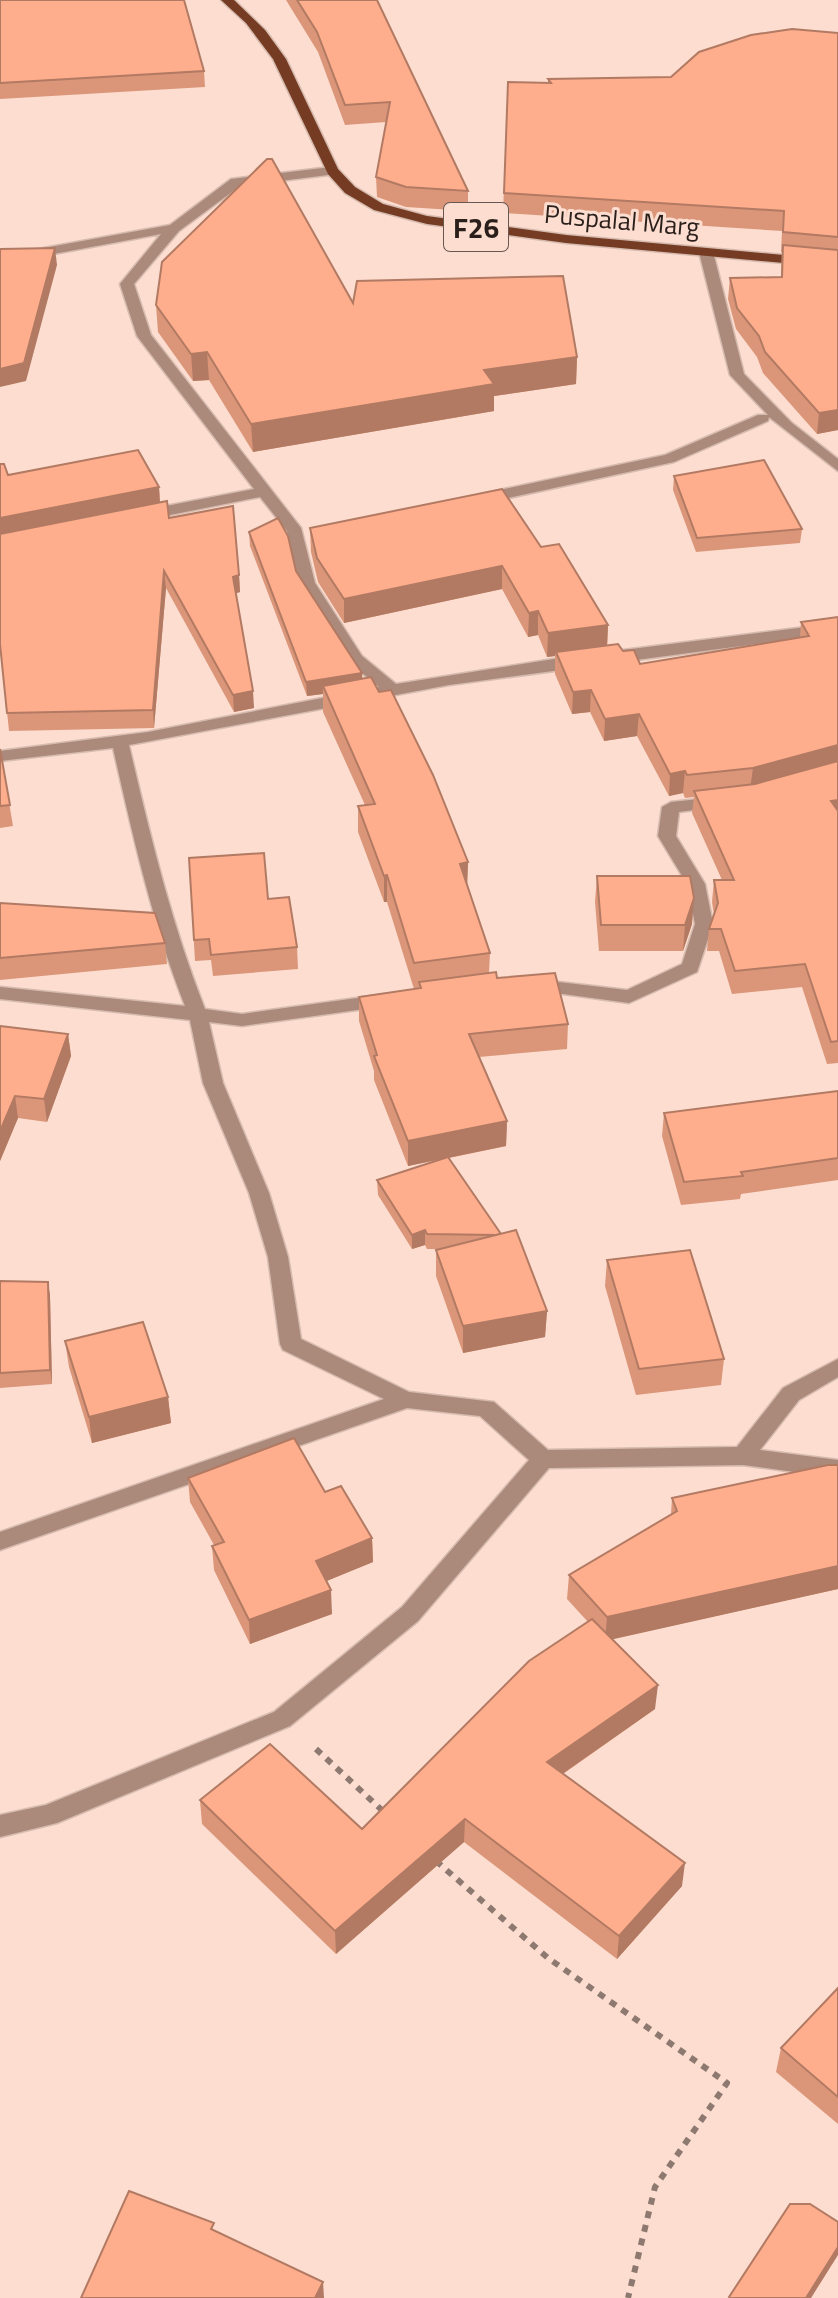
<svg xmlns="http://www.w3.org/2000/svg" width="838" height="2298" font-family="'Titillium Web',sans-serif">
	<rect width="100%" height="100%" fill="#fcddd0"/>
	<g fill="none" stroke-linecap="round" stroke-linejoin="round">
		<!-- street casing -->
		<g stroke="#d6bbaf" stroke-width="3">
			<g id="street">
				<path d="M 331,167 L 336,168 L 336,174 L 240,186 L 179,231 L 134,284 L 151,335 L 301,528 L 315,583 L 362,656 L 396,684 L 560,658 L 838,623 L 838,633 L 449,685 L 129,745 C 150,835 171,923 205,1009 L 242,1014 L 386,994 L 395,1000 L 386,1006 L 242,1026 L 209,1022 L 223,1083 L 269,1193 L 288,1257 L 301,1339 L 409,1392 L 494,1402 L 548,1450 L 737,1447 L 783,1388 L 838,1359 L 838,1377 L 799,1400 L 760,1450 L 838,1460 L 838,1478 L 743,1465 L 549,1468 L 418,1621 L 290,1726 L 57,1823 L 0,1837 L 0,1815 L 46,1805 L 274,1712 L 402,1607 L 529,1460 L 480,1416 L 407,1408 L 0,1550 L 0,1532 L 384,1399 L 283,1350 L 280,1344 L 268,1257 L 249,1193 L 203,1083 L 190,1020 L 0,999 L 0,987 L 185,1006 C 152,922 133,836 113,748 L 0,761 L 0,751 L 148,732 L 379,687 L 350,663 L 299,583 L 287,531 L 260,497 L 140,521 L 132,516 L 140,511 L 254,489 L 137,336 L 120,284 L 161,234 L 0,264 L 0,256 L 170,225 L 231,179 Z"/>
				<polygon points="706,248 713,252 744,374 792,423 838,459 838,471 769,417 768,421 674,462 481,504 476,502 476,496 481,494 665,455 758,415 768,415 730,375 699,252"/>
				<polygon points="718,797 727,802 724,806 679,812 676,836 705,884 713,924 697,972 629,1003 526,989 524,985 526,981 533,979 627,990 682,964 695,924 687,884 658,836 662,807 671,802"/>
			</g>
		</g>
		<!-- primary casing -->
		<g stroke="#d6bbaf" stroke-width="3">
			<polygon id="primary" points="221,0 234,0 265,30 286,59 338,169 355,187 383,204 427,216 566,235 838,260 838,268 566,243 427,224 374,210 345,193 328,174 273,59 246,23"/>
		</g>
		<!-- path -->
		<g stroke="#8e7970" stroke-width="6" stroke-dasharray="7 7" stroke-linecap="butt">
			<polyline points="316,1749 385,1813"/>
			<polyline points="436,1861 548,1958 727,2083 655,2187 628,2298"/>
		</g>
		<!-- street -->
		<use href="#street" fill="#ab897b" fill-rule="evenodd"/>
		<!-- primary -->
		<use href="#primary" fill="#763c23" fill-rule="evenodd"/>
	</g>
	<!-- wall -->
	<g fill="#db9679">
		<polygon points="0,0 204,71 205,87 0,99"/>
		<polygon points="286,0 377,0 468,191 468,211 406,207 377,197 376,177 386,122 345,125 318,52"/>
		<polygon points="838,33 838,430 817,434 763,373 757,357 736,329 728,299 730,278 781,277 782,252 781,252 782,231 503,213 508,82 548,83 548,79 671,77"/>
		<polygon points="353,303 577,357 576,384 494,396 494,411 253,452 209,380 193,381 158,332 156,305"/>
		<polygon points="8,475 159,487 160,503 169,518 239,575 240,592 236,593 254,708 234,712 166,588 154,728 9,731 0,644"/>
		<polygon points="674,476 802,529 800,543 696,552 673,490"/>
		<polygon points="310,528 541,547 608,625 607,645 623,651 640,664 800,637 801,622 838,617 838,1063 827,1064 802,987 732,994 719,951 707,951 709,929 714,915 712,902 714,880 722,880 692,813 694,797 685,798 683,793 669,796 637,736 604,741 590,712 572,714 555,674 555,656 547,657 538,635 528,637 502,589 344,623 318,582 311,552"/>
		<polygon points="249,532 296,571 362,673 362,679 468,862 467,886 490,953 489,973 568,1024 567,1049 479,1057 507,1121 506,1146 449,1158 547,1311 545,1337 463,1353 436,1276 436,1250 437,1249 427,1249 425,1245 412,1249 378,1195 377,1180 440,1159 408,1166 374,1080 374,1071 359,1021 359,997 414,989 387,902 384,902 358,832 358,806 365,805 323,712 323,694 307,696 250,546"/>
		<polygon points="0,749 13,826 0,828"/>
		<polygon points="189,858 268,899 297,947 298,969 213,976 211,960 195,961"/>
		<polygon points="597,876 692,924 683,951 599,951 595,902"/>
		<polygon points="0,903 165,943 167,964 0,980"/>
		<polygon points="0,1026 68,1034 71,1056 47,1122 18,1118 0,1161"/>
		<polygon points="838,1091 838,1180 741,1194 740,1199 681,1205 662,1136 664,1113"/>
		<polygon points="607,1260 724,1359 721,1385 636,1395 605,1286"/>
		<polygon points="0,1281 48,1282 50,1296 52,1384 0,1388"/>
		<polygon points="65,1341 168,1397 171,1423 92,1443 69,1367"/>
		<polygon points="188,1478 325,1492 372,1538 373,1562 326,1581 332,1614 250,1644 214,1570 212,1546 214,1545 190,1502"/>
		<polygon points="672,1498 838,1589 612,1639 655,1709 563,1774 682,1886 617,1959 464,1842 336,1954 202,1824 200,1800 362,1829 588,1622 567,1599 569,1575 671,1514"/>
		<polygon points="838,1988 838,2124 776,2072 781,2048"/>
	</g>
	<!-- shaded-wall -->
	<g fill="#b27a63">
		<polygon points="55,248 57,265 26,381 0,387 0,369"/>
		<polygon points="207,352 209,380 193,381 191,354"/>
		<polygon points="577,357 576,384 494,396 494,411 253,452 251,424 484,370"/>
		<polygon points="838,410 838,430 817,434 819,413"/>
		<polygon points="159,487 160,504 0,535 0,518"/>
		<polygon points="502,566 502,589 344,623 344,599"/>
		<polygon points="164,571 166,588 154,728 153,710"/>
		<polygon points="239,575 240,592 234,594 233,577"/>
		<polygon points="538,611 538,635 528,637 529,613"/>
		<polygon points="608,625 607,649 556,652 555,656 547,657 548,633"/>
		<polygon points="362,673 363,687 323,686 323,694 307,696 306,682"/>
		<polygon points="591,690 590,712 572,714 573,692"/>
		<polygon points="253,691 254,708 234,712 233,695"/>
		<polygon points="639,714 637,736 604,741 605,719"/>
		<polygon points="838,745 838,766 750,790 753,768"/>
		<polygon points="685,771 683,793 669,796 670,774"/>
		<polygon points="838,800 838,822 831,801"/>
		<polygon points="468,862 467,888 460,864"/>
		<polygon points="387,875 387,902 384,902 384,876"/>
		<polygon points="694,898 692,924 683,951 685,925"/>
		<polygon points="68,1034 71,1056 47,1122 44,1099"/>
		<polygon points="15,1096 18,1118 0,1161 0,1131"/>
		<polygon points="507,1121 506,1146 408,1166 408,1141"/>
		<polygon points="425,1230 425,1245 412,1249 412,1235"/>
		<polygon points="48,1282 50,1296 52,1384 50,1370"/>
		<polygon points="547,1311 545,1337 463,1353 463,1326"/>
		<polygon points="168,1397 171,1423 92,1443 89,1417"/>
		<polygon points="372,1538 373,1562 317,1585 316,1561"/>
		<polygon points="838,1566 838,1589 605,1641 607,1617"/>
		<polygon points="331,1590 332,1614 250,1644 249,1620"/>
		<polygon points="658,1685 655,1709 545,1786 547,1762"/>
		<polygon points="465,1819 464,1842 336,1954 335,1931"/>
		<polygon points="685,1863 682,1886 617,1959 619,1936"/>
		<polygon points="838,2247 838,2255 811,2298 806,2298"/>
		<polygon points="323,2282 324,2298 315,2298"/>
	</g>
	<!-- building -->
	<g fill="#ffae8d" stroke="#b27a63" stroke-width="2">
		<polygon points="0,0 184,0 204,71 0,83"/>
		<polygon points="297,0 377,0 468,191 406,187 376,177 390,102 345,105 317,32"/>
		<polygon points="792,29 838,33 838,237 783,232 784,211 504,193 508,82 551,83 548,79 671,77 699,52 751,35"/>
		<polygon points="267,159 272,159 353,303 357,281 563,276 577,357 484,370 494,384 251,424 207,352 191,354 156,305 162,262"/>
		<polygon points="783,245 838,250 838,410 819,413 765,352 759,336 737,308 730,278 782,277"/>
		<polygon points="55,248 24,363 0,369 0,249"/>
		<polygon points="138,450 159,487 0,518 0,464 4,464 8,475"/>
		<polygon points="764,460 802,529 697,538 674,476"/>
		<polygon points="502,489 541,547 559,544 608,625 548,633 538,611 529,613 502,566 344,599 317,558 310,528"/>
		<polygon points="167,501 169,518 233,506 239,575 233,577 253,691 233,695 164,571 153,710 7,713 0,644 0,534"/>
		<polygon points="278,518 288,536 296,571 362,673 306,682 249,532"/>
		<polygon points="838,617 838,745 753,768 687,775 685,771 670,774 639,714 605,719 591,690 573,692 556,652 618,644 623,651 634,650 640,664 809,636 801,622"/>
		<polygon points="371,677 379,692 391,690 433,775 468,862 460,864 490,953 414,963 387,875 384,876 358,806 375,804 323,686"/>
		<polygon points="0,749 10,805 0,806"/>
		<polygon points="838,761 838,800 831,801 838,811 838,1041 831,1042 805,964 735,971 721,929 709,929 718,903 714,880 734,880 694,791 755,784"/>
		<polygon points="264,853 268,899 289,897 297,947 211,955 209,939 194,940 189,858"/>
		<polygon points="597,876 690,876 694,898 685,925 601,925"/>
		<polygon points="0,903 155,913 165,943 0,958"/>
		<polygon points="496,972 497,978 555,973 568,1024 469,1034 507,1121 408,1141 374,1056 377,1055 359,997 421,988 419,982"/>
		<polygon points="0,1026 68,1034 44,1099 15,1096 0,1131"/>
		<polygon points="838,1091 838,1158 741,1172 743,1176 684,1182 664,1113"/>
		<polygon points="448,1157 501,1234 496,1235 427,1234 425,1230 412,1235 377,1180"/>
		<polygon points="516,1230 547,1311 463,1326 436,1250"/>
		<polygon points="690,1250 724,1359 639,1369 607,1260"/>
		<polygon points="0,1281 48,1282 50,1370 0,1373"/>
		<polygon points="143,1322 168,1397 89,1417 65,1341"/>
		<polygon points="294,1438 325,1492 341,1486 372,1538 316,1561 331,1590 249,1620 212,1546 224,1542 188,1478"/>
		<polygon points="828,1465 838,1465 838,1566 607,1617 569,1575 677,1511 672,1498"/>
		<polygon points="592,1619 658,1685 547,1762 685,1863 619,1936 465,1819 335,1931 200,1800 270,1744 362,1829 529,1661"/>
		<polygon points="838,1988 838,2097 781,2048"/>
		<polygon points="129,2191 214,2223 211,2229 323,2282 315,2298 81,2298"/>
		<polygon points="790,2204 810,2204 838,2222 838,2247 806,2298 730,2298 729,2297"/>
	</g>
	<g text-anchor="middle" dominant-baseline="central" stroke-width="6" stroke-linejoin="round" paint-order="stroke">
		<!-- far-street labels -->
		<g font-size="26" fill="#2a1f1a" stroke="#fcddd0">
			<text transform="translate(622 220) rotate(5)">Puspalal Marg</text>
		</g>
		<!-- shield labels -->
		<rect fill="#fcddd0" stroke="#695851" stroke-width="2" x="444" y="203" width="64" height="48" rx="6"/>
		<g font-size="28" font-weight="bold" fill="#2a1f1a">
			<text x="476" y="227">F26</text>
		</g>
	</g>
</svg>
